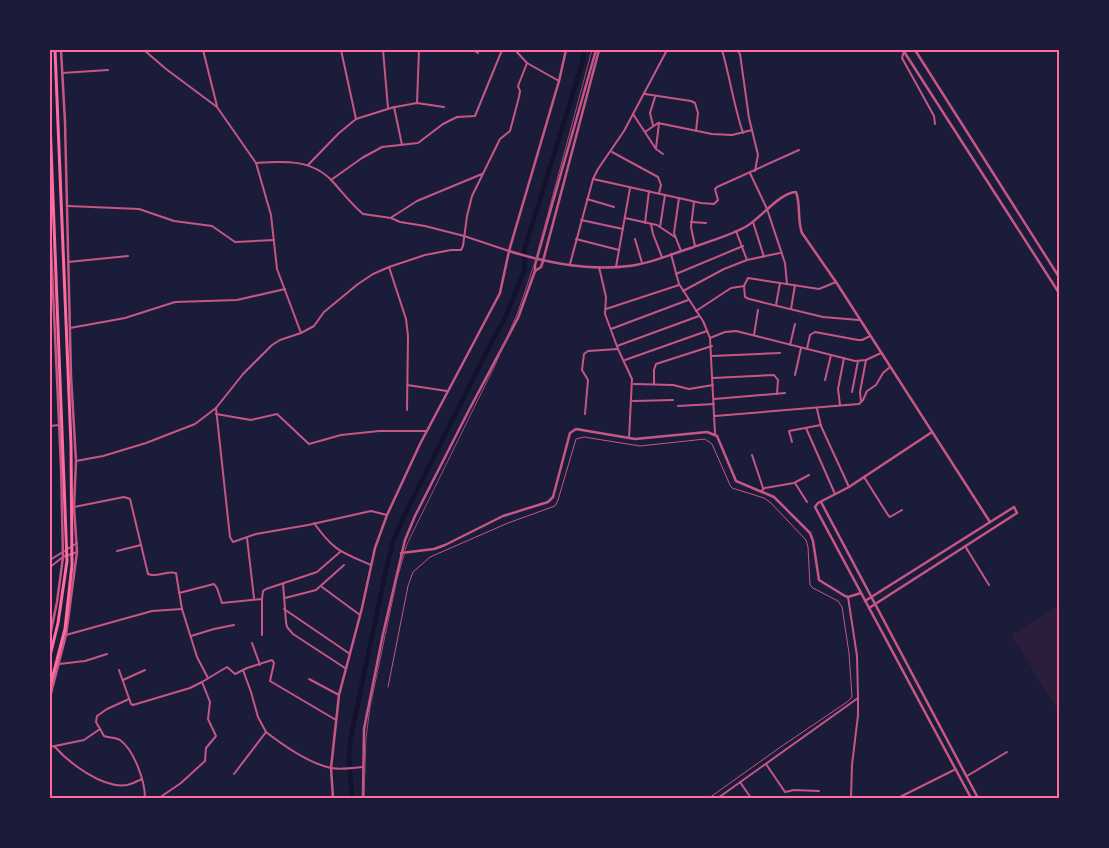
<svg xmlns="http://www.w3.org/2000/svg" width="1109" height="848" font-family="Roboto,sans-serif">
	<rect width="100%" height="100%" fill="#1b1b3a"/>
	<!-- green -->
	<polygon fill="#2a1e3b" points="1059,606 1059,712 1011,635"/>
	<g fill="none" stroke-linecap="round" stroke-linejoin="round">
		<!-- canal -->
		<polyline stroke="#12122b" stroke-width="4.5" points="352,798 349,759 350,741 387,565 394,539 405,514 488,349 506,316 525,269 524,251 582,64 584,50"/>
		<!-- service -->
		<polyline stroke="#c65784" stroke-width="1" points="388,687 408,586 413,572 430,557 508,523 555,506 558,500 576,439 584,437 640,446 705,439 712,444 730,485 732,488 764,498 771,503 806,540 808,547 810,585 813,588 838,601 842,607 849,653 852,697 847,702 782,746 709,798"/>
		<!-- minor -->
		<g stroke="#c65784" stroke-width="2">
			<path d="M 144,50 L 166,69 L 217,107 L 256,163 C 284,161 313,159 333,182 C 343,193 352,205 363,214 L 391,218 L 400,222 L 425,226 L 464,236 L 509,251"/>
			<polyline points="203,50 217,106"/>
			<polyline points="341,50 356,119"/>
			<polyline points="383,50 388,108"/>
			<polyline points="473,50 478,53"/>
			<polyline points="515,50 527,63 559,81"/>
			<polyline points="718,50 728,50"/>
			<path d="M 722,50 C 730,78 734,106 743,133"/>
			<polyline points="737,50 740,54 749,118 758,155 755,171"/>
			<polyline points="904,51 902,58 934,116 935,124"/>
			<polyline points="62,73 108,70"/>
			<polyline points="645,94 691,101 695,103 698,113 696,131"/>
			<polyline points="417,103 419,50"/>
			<polyline points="395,107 417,103 444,107"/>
			<polyline points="633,114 656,149 663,154"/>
			<polyline points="653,125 650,113 655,97"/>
			<polyline points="645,132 658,123 712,134 732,135 752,130"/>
			<polyline points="656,148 659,123"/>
			<polyline points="612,152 658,177 661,185 659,193"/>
			<polyline points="256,163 271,215 277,269 301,333"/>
			<polyline points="308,165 339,133 356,119 394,107 402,145"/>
			<polyline points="750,173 767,209 785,263 787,284"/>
			<polyline points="593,179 701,203 714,204 718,200 715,189 717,187 799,150"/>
			<polyline points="331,180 362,158 382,147 418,143 443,124 457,117 475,116 502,50"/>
			<polyline points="679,198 674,233 681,251"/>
			<polyline points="587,199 614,207"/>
			<polyline points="694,202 691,227 695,246"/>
			<polyline points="68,206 139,209 174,221 212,226 235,242 274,240"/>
			<polyline points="392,217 417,201 482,174"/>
			<polyline points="625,218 657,225 675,237"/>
			<polyline points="581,220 623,229"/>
			<polyline points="691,222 706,223"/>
			<polyline points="753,222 764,257"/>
			<polyline points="645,223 649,191"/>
			<polyline points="651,224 653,234 662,257"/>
			<polyline points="660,227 665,195"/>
			<polyline points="576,239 619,250"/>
			<polyline points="635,239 642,263"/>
			<polyline points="671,254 679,284 703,321 710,338 715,434"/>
			<polyline points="747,260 780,253"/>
			<polyline points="68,262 128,256"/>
			<polyline points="570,264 593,179 598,169 624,131 667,50"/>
			<polyline points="389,267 406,319 408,336 407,410"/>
			<polyline points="599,267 606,297 605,314 618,349 632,379 629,438"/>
			<polyline points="616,267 630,188"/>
			<polyline points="676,274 743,246"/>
			<polyline points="836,282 819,289 748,278 744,286 745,297 749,299 823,317 859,320"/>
			<polyline points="683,291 724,269 747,260 736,231"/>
			<polyline points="776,305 780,283"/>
			<polyline points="606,309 679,285"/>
			<polyline points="791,309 795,285"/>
			<polyline points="696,311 731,288 744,286"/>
			<polyline points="70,328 125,318 175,302 237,300 285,289"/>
			<polyline points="611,329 688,300"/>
			<polyline points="754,335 758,310"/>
			<polyline points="710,338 725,332 736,331 855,361 866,360 881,353"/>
			<polyline points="790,345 795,324"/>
			<polyline points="617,346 699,316"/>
			<polyline points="807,349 810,335 815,332 858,340 862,340 870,336"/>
			<polyline points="712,356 780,353"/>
			<polyline points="625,360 707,331"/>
			<polyline points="795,375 801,348"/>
			<polyline points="713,378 774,375 778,380 777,394"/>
			<polyline points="825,380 831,355"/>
			<polyline points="634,384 673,385 689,389 713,385"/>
			<polyline points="654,384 654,370 656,364 712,346"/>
			<polyline points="407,385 447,391"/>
			<polyline points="852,392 858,361"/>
			<polyline points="714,399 785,393"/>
			<polyline points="633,401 673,400"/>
			<polyline points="861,402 860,392 866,360"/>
			<polyline points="840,405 838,389 844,358"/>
			<polyline points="678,406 714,404"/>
			<polyline points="216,408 230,537 233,542 256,534 308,525 371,511 387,515"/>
			<polyline points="817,409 821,426 849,487"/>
			<polyline points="216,414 251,420 277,414 309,444 341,435 379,431 426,431"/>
			<polyline points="585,414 588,380 582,370 584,354 588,351 618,349"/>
			<polyline points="715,416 859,404 863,400 867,391 876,385 883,373 890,367"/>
			<polyline points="50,426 59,425"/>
			<polyline points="806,428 835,494"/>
			<polyline points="792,442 789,431 821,425"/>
			<polyline points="752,455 763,488"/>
			<polyline points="76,461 103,456 146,443 195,424 216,408 243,374 272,345 280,340 301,333 314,326 324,312 358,284 373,274 389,267 425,255 451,250 461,250 463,246 467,216 472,196 500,139 510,131 519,97 520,91 518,86 527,63"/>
			<polyline points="864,477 888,515 890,517 902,510"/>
			<polyline points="795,483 807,502"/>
			<polyline points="761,491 765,488 794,483 809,475"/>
			<path d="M 74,507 L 124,497 L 130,499 L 148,574 C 157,578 167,570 176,573 L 182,609 L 197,657 L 208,678"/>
			<path d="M 314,523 C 334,551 341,552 371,565"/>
			<polyline points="247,538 254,598"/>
			<polyline points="965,546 989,585"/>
			<polyline points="117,551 141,545"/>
			<polyline points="50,560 77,543"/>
			<polyline points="50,567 63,557 77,552"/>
			<polyline points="283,583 286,622 287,627 293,634 345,668"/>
			<polyline points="322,587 360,615"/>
			<polyline points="179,593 214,584 217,588 222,603 262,599 263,591 266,589 317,572 340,552"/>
			<polyline points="848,597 857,656 858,698 858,715 852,765 851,798"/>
			<polyline points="285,598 316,590 344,565"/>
			<polyline points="262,599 262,635"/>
			<polyline points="284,609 350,654"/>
			<polyline points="66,635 152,611 182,609"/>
			<polyline points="191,636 214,629 234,625"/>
			<polyline points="252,643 260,665"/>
			<polyline points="59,664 85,661 107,654"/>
			<polyline points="119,670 131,704 133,705 190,688 202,682 210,702 208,719 216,736 206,748 205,761 181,783 159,798"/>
			<polyline points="309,679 339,695"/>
			<polyline points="123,680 145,670"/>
			<polyline points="202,682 227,667 235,674 247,668 272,660 274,663 270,681 336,720"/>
			<path d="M 129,699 L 107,709 L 97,716 L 96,722 L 104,736 C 109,738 115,737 120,740 C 134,750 145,781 145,798"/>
			<path d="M 266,732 C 284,746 308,763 331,768 C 341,770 353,768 363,767"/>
			<path d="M 54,746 C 69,763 103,789 127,785 C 132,784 137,781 142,779"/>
			<polyline points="50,747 84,740 100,729"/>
			<polyline points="766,764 785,792 794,790 819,791"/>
			<polyline points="234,774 266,732 258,717 251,692 243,670"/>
			<polyline points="967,776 1007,752"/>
			<polyline points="740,782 751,798"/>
			<polyline points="718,798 858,698"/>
			<polyline points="898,798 956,769"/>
		</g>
		<!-- tertiary -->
		<g stroke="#c65784" stroke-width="2.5">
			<polyline points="903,50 1059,293"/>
			<polyline points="915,50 1059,277"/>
			<polyline points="50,225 61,466 63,557 57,602 50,636"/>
			<path d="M 509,251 C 547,263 589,271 629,266 C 650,264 671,254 691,248 C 709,241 730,236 747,226 C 761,218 779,193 796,192 C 801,205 797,220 802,233 L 836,282 L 990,522"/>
			<polyline points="535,271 541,267 543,261 599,50"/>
			<polyline points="932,432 849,487 818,503 815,507 971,798"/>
			<polyline points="821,502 978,798"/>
			<polyline points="401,553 434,549 445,545 503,516 548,502 553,497 570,433 576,429 635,439 707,432 717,436 736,481 774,497 810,533 813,541 819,580 845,596 848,597 861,593"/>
			<polyline points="865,601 1014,507 1017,513 869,608"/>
			<polyline points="50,697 66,635 77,552 74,507 76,461 71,376 65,122 61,50"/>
			<polyline points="333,798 331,768 339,695 362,608 375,548 387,515 420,444 500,293 509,251 559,81 566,50"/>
			<polyline points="363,798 364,729 383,634 405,540 415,516 469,410 518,318 535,271 535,265 596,50"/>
		</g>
		<!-- secondary -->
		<g stroke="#ff6b9d" stroke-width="3">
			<polyline points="50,121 67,561 58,623 50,656"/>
			<polyline points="50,687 65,629 72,565 71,445 55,50"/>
		</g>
		<!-- rail -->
		<polyline stroke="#a44b75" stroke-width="1" points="364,798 366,738 370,707 397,579 407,544 495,365 518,312 535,262 592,50"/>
	</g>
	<!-- border -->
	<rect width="1109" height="848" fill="none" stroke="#1b1b3a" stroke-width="102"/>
	<rect x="51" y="51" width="1007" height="746" fill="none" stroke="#ff6b9d" stroke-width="2"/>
</svg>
